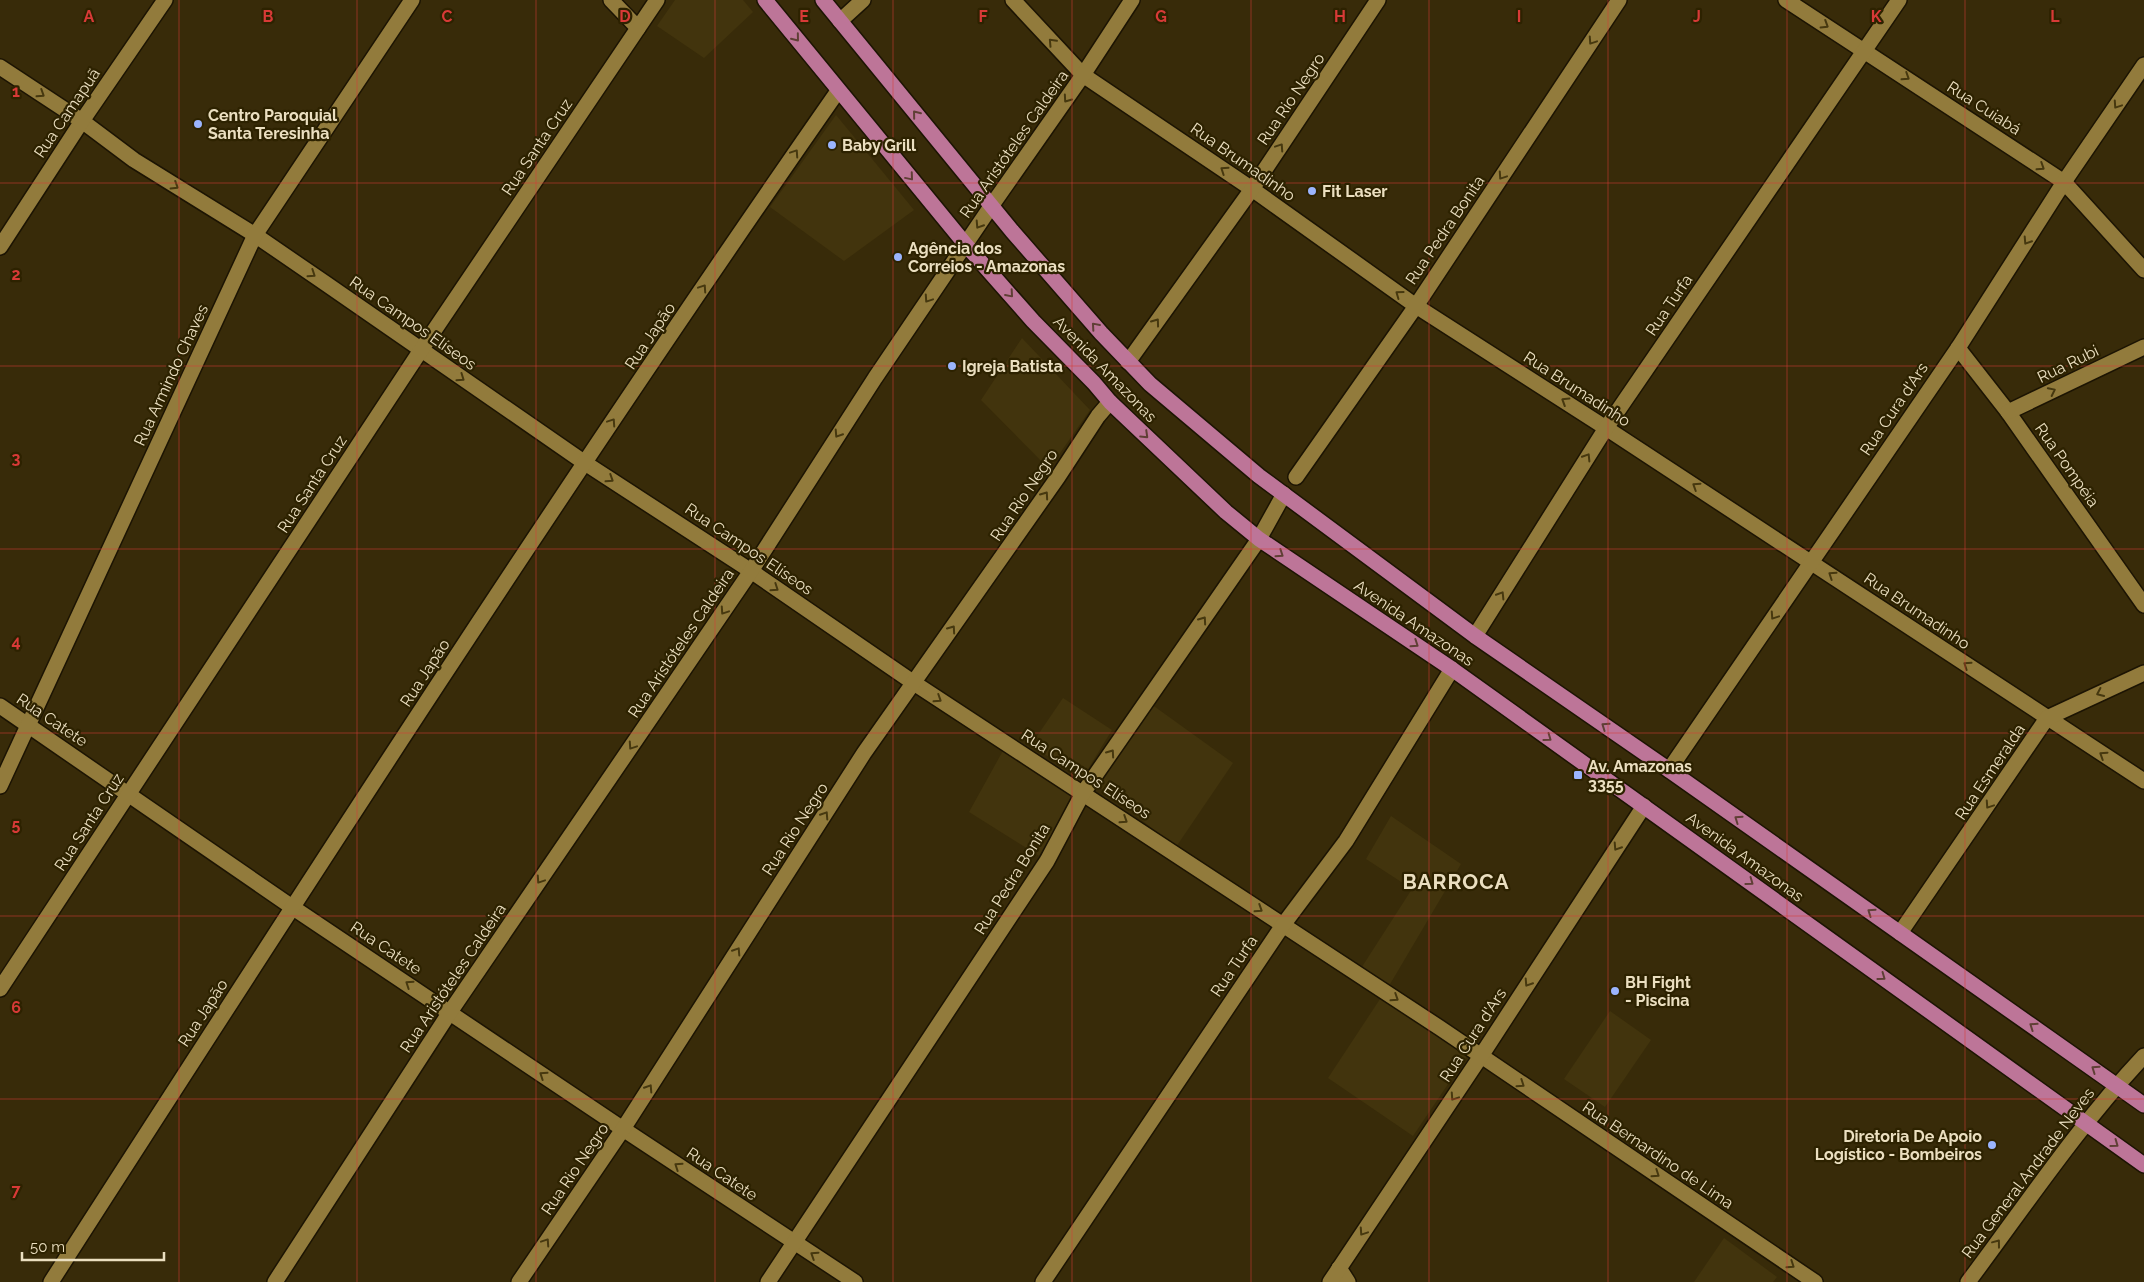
<svg xmlns="http://www.w3.org/2000/svg" width="2144" height="1282" font-family="Raleway,sans-serif">
	<rect width="100%" height="100%" fill="#382b09"/>
	<!-- built -->
	<g fill="#42340d">
		<polygon points="675,0 743,0 753,12 704,58 657,26"/>
		<polygon points="836,115 914,210 844,261 770,207"/>
		<polygon points="1022,338 1090,410 1049,469 981,400"/>
		<polygon points="1063,698 1112,730 1082,779 1031,745"/>
		<polygon points="1151,704 1233,763 1176,847 1097,785"/>
		<polygon points="1005,747 1074,797 1039,856 969,812"/>
		<polygon points="1391,816 1461,864 1386,991 1358,973 1412,889 1366,859"/>
		<polygon points="1384,993 1471,1050 1413,1136 1328,1078"/>
		<polygon points="1610,1011 1651,1040 1605,1107 1564,1079"/>
		<polygon points="1724,1238 1777,1277 1773,1282 1694,1282"/>
	</g>
	<g fill="none" stroke-linecap="round" stroke-linejoin="round">
		<!-- minor casing -->
		<g stroke="#1c1403" stroke-width="18">
			<g id="minor">
				<polyline points="611,0 638,28"/>
				<polyline points="1013,0 1083,75 1252,189 1416,306 1606,428 2144,781"/>
				<polyline points="1786,0 2064,182 2144,270"/>
				<polyline points="840,21 863,0"/>
				<polyline points="0,67 82,121 134,160 255,235 325,283 585,463 751,571 914,683 1440,1028 1815,1282"/>
				<polyline points="0,247 82,121 165,0"/>
				<polyline points="1958,348 2008,412 2144,605"/>
				<polyline points="1128,362 1252,189 1378,0"/>
				<polyline points="2008,412 2144,347"/>
				<polyline points="1296,477 1416,306 1619,0"/>
				<polyline points="1475,636 1606,428 1899,0"/>
				<polyline points="0,706 292,907 623,1129 855,1282"/>
				<polyline points="1669,770 1958,348 2064,182 2144,65"/>
				<polyline points="0,786 255,235 412,0"/>
				<polyline points="1900,933 2047,718 2144,673"/>
				<polyline points="0,989 421,350 657,0"/>
				<polyline points="1339,1268 1348,1282"/>
				<path d="M 51,1282 C 308,882 566,481 838,91"/>
				<polyline points="275,1282 450,1012 751,571 875,378 992,205 1083,75 1132,0"/>
				<polyline points="519,1282 623,1129 864,753 1058,477 1098,416 1110,402"/>
				<polyline points="768,1282 1047,861 1083,793 1259,539 1284,494"/>
				<polyline points="1043,1282 1283,925 1346,841 1452,669"/>
				<polyline points="1330,1282 1481,1056 1644,806"/>
				<path d="M 1968,1282 C 2025,1206 2079,1125 2144,1056"/>
			</g>
		</g>
		<!-- major casing -->
		<g stroke="#1c1403" stroke-width="18">
			<g id="major">
				<polyline points="765,0 966,245 1033,321 1094,383 1110,402 1226,512 1259,539 1452,669 2144,1165"/>
				<polyline points="823,0 1012,231 1101,333 1150,384 1259,476 1475,636 1669,770 2144,1105"/>
			</g>
		</g>
		<!-- minor -->
		<use href="#minor" stroke="#927b3c" stroke-width="15"/>
		<!-- major -->
		<use href="#major" stroke="#bd7598" stroke-width="15"/>
	</g>
	<!-- one-way arrows -->
	<defs><path id="oneway-chevron" d="M-2-3.5L2.5 0L-2 3.5" fill="none" stroke-width="1.6" stroke-linecap="round" stroke-linejoin="round" transform="scale(1.25)"/></defs>
	<g stroke="#46380f">
		<use href="#oneway-chevron" transform="translate(1825 25) rotate(32)"/>
		<use href="#oneway-chevron" transform="translate(1592 41) rotate(124)"/>
		<use href="#oneway-chevron" transform="translate(1052 42) rotate(-133)"/>
		<use href="#oneway-chevron" transform="translate(1906 77) rotate(33)"/>
		<use href="#oneway-chevron" transform="translate(41 94) rotate(33)"/>
		<use href="#oneway-chevron" transform="translate(1067 99) rotate(125)"/>
		<use href="#oneway-chevron" transform="translate(2117 105) rotate(124)"/>
		<use href="#oneway-chevron" transform="translate(1280 147) rotate(-56)"/>
		<use href="#oneway-chevron" transform="translate(795 153) rotate(-56)"/>
		<use href="#oneway-chevron" transform="translate(2041 167) rotate(33)"/>
		<use href="#oneway-chevron" transform="translate(1224 170) rotate(-146)"/>
		<use href="#oneway-chevron" transform="translate(1502 176) rotate(124)"/>
		<use href="#oneway-chevron" transform="translate(175 186) rotate(32)"/>
		<use href="#oneway-chevron" transform="translate(979 225) rotate(123)"/>
		<use href="#oneway-chevron" transform="translate(2027 241) rotate(123)"/>
		<use href="#oneway-chevron" transform="translate(312 274) rotate(34)"/>
		<use href="#oneway-chevron" transform="translate(703 288) rotate(-56)"/>
		<use href="#oneway-chevron" transform="translate(1399 294) rotate(-144)"/>
		<use href="#oneway-chevron" transform="translate(928 299) rotate(124)"/>
		<use href="#oneway-chevron" transform="translate(1156 322) rotate(-54)"/>
		<use href="#oneway-chevron" transform="translate(461 378) rotate(35)"/>
		<use href="#oneway-chevron" transform="translate(2052 391) rotate(-26)"/>
		<use href="#oneway-chevron" transform="translate(1565 401) rotate(-148)"/>
		<use href="#oneway-chevron" transform="translate(612 422) rotate(-56)"/>
		<use href="#oneway-chevron" transform="translate(838 434) rotate(123)"/>
		<use href="#oneway-chevron" transform="translate(1587 457) rotate(-58)"/>
		<use href="#oneway-chevron" transform="translate(610 479) rotate(33)"/>
		<use href="#oneway-chevron" transform="translate(1696 486) rotate(-147)"/>
		<use href="#oneway-chevron" transform="translate(1045 495) rotate(-55)"/>
		<use href="#oneway-chevron" transform="translate(1832 575) rotate(-146)"/>
		<use href="#oneway-chevron" transform="translate(775 588) rotate(34)"/>
		<use href="#oneway-chevron" transform="translate(1501 595) rotate(-58)"/>
		<use href="#oneway-chevron" transform="translate(724 611) rotate(124)"/>
		<use href="#oneway-chevron" transform="translate(1774 616) rotate(124)"/>
		<use href="#oneway-chevron" transform="translate(1203 620) rotate(-55)"/>
		<use href="#oneway-chevron" transform="translate(952 629) rotate(-55)"/>
		<use href="#oneway-chevron" transform="translate(1967 665) rotate(-146)"/>
		<use href="#oneway-chevron" transform="translate(2100 693) rotate(155)"/>
		<use href="#oneway-chevron" transform="translate(938 699) rotate(33)"/>
		<use href="#oneway-chevron" transform="translate(632 746) rotate(124)"/>
		<use href="#oneway-chevron" transform="translate(1111 753) rotate(-55)"/>
		<use href="#oneway-chevron" transform="translate(2103 755) rotate(-147)"/>
		<use href="#oneway-chevron" transform="translate(1989 805) rotate(124)"/>
		<use href="#oneway-chevron" transform="translate(825 815) rotate(-57)"/>
		<use href="#oneway-chevron" transform="translate(1124 820) rotate(33)"/>
		<use href="#oneway-chevron" transform="translate(1617 847) rotate(123)"/>
		<use href="#oneway-chevron" transform="translate(540 880) rotate(124)"/>
		<use href="#oneway-chevron" transform="translate(1259 909) rotate(33)"/>
		<use href="#oneway-chevron" transform="translate(737 951) rotate(-57)"/>
		<use href="#oneway-chevron" transform="translate(1528 983) rotate(123)"/>
		<use href="#oneway-chevron" transform="translate(409 984) rotate(-146)"/>
		<use href="#oneway-chevron" transform="translate(1395 998) rotate(33)"/>
		<use href="#oneway-chevron" transform="translate(543 1075) rotate(-146)"/>
		<use href="#oneway-chevron" transform="translate(1521 1084) rotate(34)"/>
		<use href="#oneway-chevron" transform="translate(649 1088) rotate(-57)"/>
		<use href="#oneway-chevron" transform="translate(1454 1097) rotate(124)"/>
		<use href="#oneway-chevron" transform="translate(678 1166) rotate(-146)"/>
		<use href="#oneway-chevron" transform="translate(1656 1174) rotate(34)"/>
		<use href="#oneway-chevron" transform="translate(1363 1232) rotate(124)"/>
		<use href="#oneway-chevron" transform="translate(546 1242) rotate(-56)"/>
		<use href="#oneway-chevron" transform="translate(1997 1243) rotate(-53)"/>
		<use href="#oneway-chevron" transform="translate(814 1255) rotate(-147)"/>
		<use href="#oneway-chevron" transform="translate(1791 1265) rotate(34)"/>
	</g>
	<g stroke="#5f3f35">
		<use href="#oneway-chevron" transform="translate(796 38) rotate(51)"/>
		<use href="#oneway-chevron" transform="translate(916 114) rotate(-129)"/>
		<use href="#oneway-chevron" transform="translate(910 177) rotate(50)"/>
		<use href="#oneway-chevron" transform="translate(1010 294) rotate(49)"/>
		<use href="#oneway-chevron" transform="translate(1095 326) rotate(-131)"/>
		<use href="#oneway-chevron" transform="translate(1145 435) rotate(44)"/>
		<use href="#oneway-chevron" transform="translate(1280 554) rotate(34)"/>
		<use href="#oneway-chevron" transform="translate(1415 644) rotate(34)"/>
		<use href="#oneway-chevron" transform="translate(1605 726) rotate(-145)"/>
		<use href="#oneway-chevron" transform="translate(1548 738) rotate(36)"/>
		<use href="#oneway-chevron" transform="translate(1738 819) rotate(-145)"/>
		<use href="#oneway-chevron" transform="translate(1750 882) rotate(36)"/>
		<use href="#oneway-chevron" transform="translate(1871 912) rotate(-145)"/>
		<use href="#oneway-chevron" transform="translate(1882 977) rotate(36)"/>
		<use href="#oneway-chevron" transform="translate(2033 1026) rotate(-145)"/>
		<use href="#oneway-chevron" transform="translate(2095 1069) rotate(-145)"/>
		<use href="#oneway-chevron" transform="translate(2115 1144) rotate(36)"/>
	</g>
	<!-- grid -->
	<path fill="none" stroke="#d83a37" stroke-width="1" stroke-opacity="0.55" d="M 179,0 L 179,1282M 357,0 L 357,1282M 536,0 L 536,1282M 715,0 L 715,1282M 893,0 L 893,1282M 1072,0 L 1072,1282M 1251,0 L 1251,1282M 1429,0 L 1429,1282M 1608,0 L 1608,1282M 1787,0 L 1787,1282M 1965,0 L 1965,1282M 0,183 L 2144,183M 0,366 L 2144,366M 0,549 L 2144,549M 0,733 L 2144,733M 0,916 L 2144,916M 0,1099 L 2144,1099"/>
	<!-- markers -->
	<g fill="#9bb4fd" stroke="#2d2200" stroke-width="2">
		<circle cx="198" cy="124" r="5"/>
		<circle cx="832" cy="145" r="5"/>
		<circle cx="1312" cy="191" r="5"/>
		<circle cx="898" cy="257" r="5"/>
		<circle cx="952" cy="366" r="5"/>
		<rect x="1573" y="770" width="10" height="10" rx="2.5"/>
		<circle cx="1615" cy="991" r="5"/>
		<circle cx="1992" cy="1145" r="5"/>
	</g>
	<g text-anchor="middle" dominant-baseline="central" stroke-width="4.5" stroke-linejoin="round" paint-order="stroke">
		<!-- street labels -->
		<g font-size="16" fill="#ebdfc0" stroke="#2d2200">
			<text transform="translate(1291 99) rotate(-56)">Rua Rio Negro</text>
			<text transform="translate(1984 108) rotate(33)">Rua Cuiabá</text>
			<text transform="translate(67 113) rotate(-56)">Rua Camapuã</text>
			<text transform="translate(1014 144) rotate(-55)">Rua Aristóteles Caldeira</text>
			<text transform="translate(537 147) rotate(-56)">Rua Santa Cruz</text>
			<text transform="translate(1243 162) rotate(35)">Rua Brumadinho</text>
			<text transform="translate(1445 230) rotate(-56)">Rua Pedra Bonita</text>
			<text transform="translate(1669 305) rotate(-56)">Rua Turfa</text>
			<text transform="translate(413 323) rotate(35)">Rua Campos Elíseos</text>
			<text transform="translate(650 336) rotate(-56)">Rua Japão</text>
			<text transform="translate(2068 364) rotate(-26)">Rua Rubi</text>
			<text transform="translate(1105 369) rotate(46)">Avenida Amazonas</text>
			<text transform="translate(171 375) rotate(-65)">Rua Armindo Chaves</text>
			<text transform="translate(1577 389) rotate(33)">Rua Brumadinho</text>
			<text transform="translate(1894 409) rotate(-56)">Rua Cura d'Ars</text>
			<text transform="translate(2067 465) rotate(55)">Rua Pompéia</text>
			<text transform="translate(312 484) rotate(-57)">Rua Santa Cruz</text>
			<text transform="translate(1024 495) rotate(-56)">Rua Rio Negro</text>
			<text transform="translate(749 549) rotate(34)">Rua Campos Elíseos</text>
			<text transform="translate(1917 611) rotate(34)">Rua Brumadinho</text>
			<text transform="translate(1414 623) rotate(34)">Avenida Amazonas</text>
			<text transform="translate(681 643) rotate(-56)">Rua Aristóteles Caldeira</text>
			<text transform="translate(425 673) rotate(-57)">Rua Japão</text>
			<text transform="translate(52 720) rotate(34)">Rua Catete</text>
			<text transform="translate(1990 772) rotate(-56)">Rua Esmeralda</text>
			<text transform="translate(1086 774) rotate(33)">Rua Campos Elíseos</text>
			<text transform="translate(89 822) rotate(-57)">Rua Santa Cruz</text>
			<text transform="translate(795 829) rotate(-57)">Rua Rio Negro</text>
			<text transform="translate(1745 857) rotate(36)">Avenida Amazonas</text>
			<text transform="translate(1012 879) rotate(-58)">Rua Pedra Bonita</text>
			<text transform="translate(386 948) rotate(34)">Rua Catete</text>
			<text transform="translate(1234 966) rotate(-56)">Rua Turfa</text>
			<text transform="translate(453 978) rotate(-56)">Rua Aristóteles Caldeira</text>
			<text transform="translate(203 1013) rotate(-57)">Rua Japão</text>
			<text transform="translate(1473 1035) rotate(-57)">Rua Cura d'Ars</text>
			<text transform="translate(1658 1155) rotate(34)">Rua Bernardino de Lima</text>
			<text transform="translate(575 1169) rotate(-56)">Rua Rio Negro</text>
			<text transform="translate(2028 1173) rotate(-53)">Rua General Andrade Neves</text>
			<text transform="translate(722 1174) rotate(34)">Rua Catete</text>
		</g>
		<!-- poi labels -->
		<g font-size="16" font-weight="bold" fill="#ebdfc0" stroke="#2d2200" text-anchor="start">
			<text x="208" y="115">Centro Paroquial<tspan x="208" dy="18">Santa Teresinha</tspan></text>
			<text x="842" y="145">Baby Grill</text>
			<text x="1322" y="191">Fit Laser</text>
			<text x="908" y="248">Agência dos<tspan x="908" dy="18">Correios - Amazonas</tspan></text>
			<text x="962" y="366">Igreja Batista</text>
			<text x="1588" y="766">Av. Amazonas<tspan x="1588" dy="18">3355</tspan></text>
			<text x="1625" y="982">BH Fight<tspan x="1625" dy="18">- Piscina</tspan></text>
			<text x="1982" y="1136" text-anchor="end">Diretoria De Apoio<tspan x="1982" dy="18">Logístico - Bombeiros</tspan></text>
		</g>
		<!-- district labels -->
		<g font-size="21" font-weight="bold" letter-spacing="1" fill="#ebdfc0" stroke="#2d2200">
			<text x="1456" y="881">BARROCA</text>
		</g>
	</g>
	<g font-size="16" text-anchor="middle" font-weight="bold" fill="#d83a37" stroke="#2d2200" stroke-width="4.5" stroke-linejoin="round" paint-order="stroke">
		<text x="89" y="22">A</text>
		<text x="268" y="22">B</text>
		<text x="447" y="22">C</text>
		<text x="625" y="22">D</text>
		<text x="804" y="22">E</text>
		<text x="983" y="22">F</text>
		<text x="1161" y="22">G</text>
		<text x="1340" y="22">H</text>
		<text x="1519" y="22">I</text>
		<text x="1697" y="22">J</text>
		<text x="1876" y="22">K</text>
		<text x="2055" y="22">L</text>
		<text x="16" y="97">1</text>
		<text x="16" y="280">2</text>
		<text x="16" y="464">3</text>
		<text x="16" y="647">4</text>
		<text x="16" y="830">5</text>
		<text x="16" y="1013">6</text>
		<text x="16" y="1196">7</text>
	</g>
	<!-- scale -->
	<path d="M22 1252v8h142v-8" fill="none" stroke="#ebdfc0" stroke-width="2.5"/>
	<text x="30" y="1252" font-size="15" fill="#ebdfc0" stroke="#2d2200" stroke-width="4" paint-order="stroke">50 m</text>
</svg>
